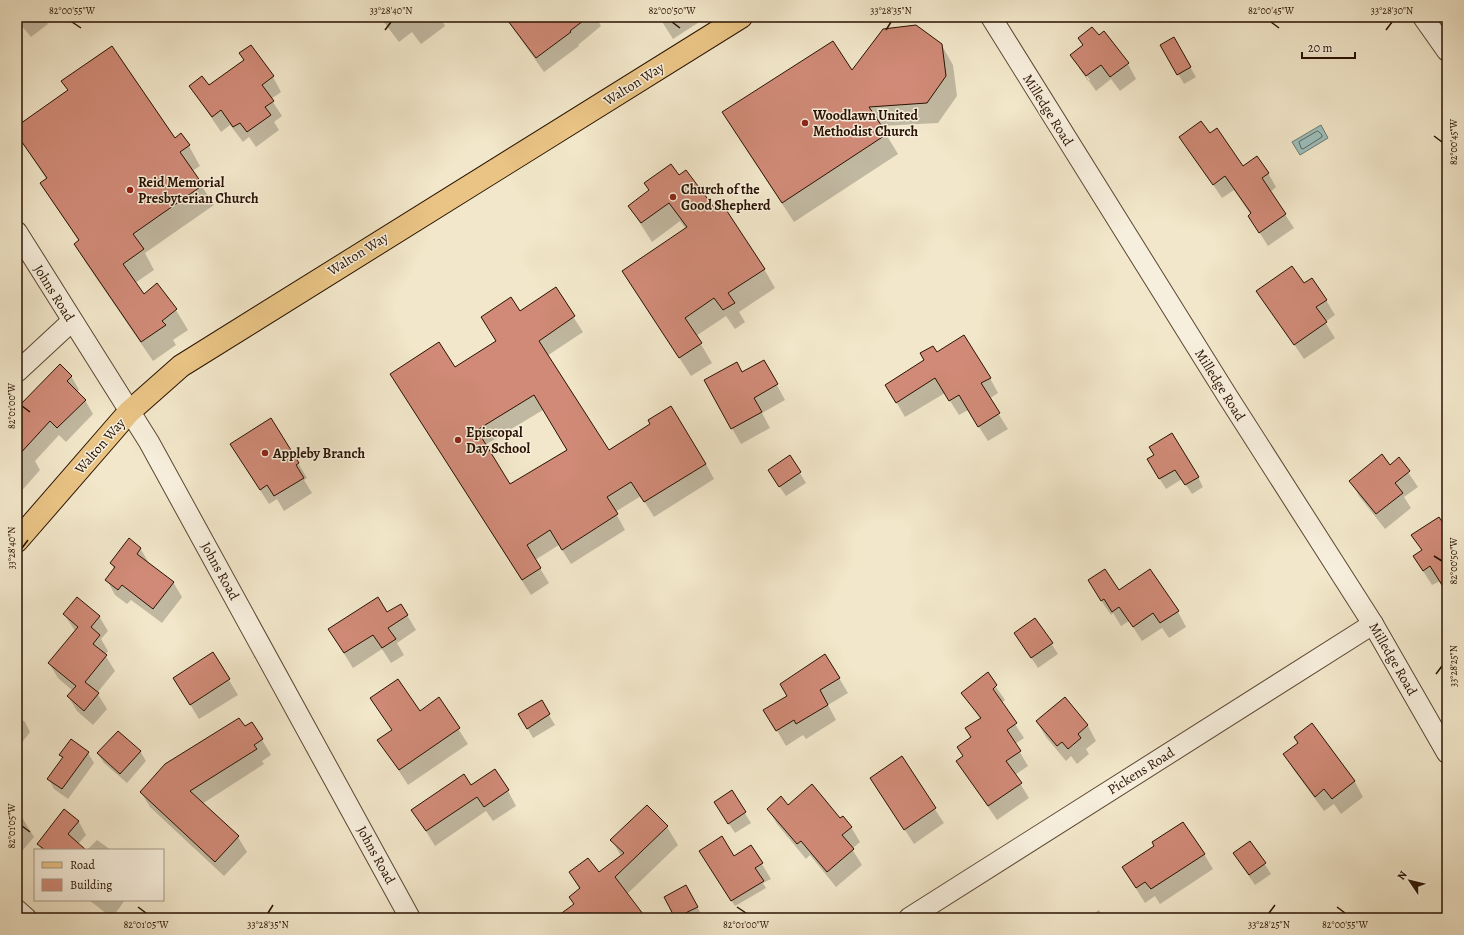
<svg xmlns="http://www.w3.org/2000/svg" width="1464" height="935" font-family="Alegreya,serif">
	<rect width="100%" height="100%" fill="#f2e7ca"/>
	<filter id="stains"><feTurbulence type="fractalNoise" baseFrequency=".005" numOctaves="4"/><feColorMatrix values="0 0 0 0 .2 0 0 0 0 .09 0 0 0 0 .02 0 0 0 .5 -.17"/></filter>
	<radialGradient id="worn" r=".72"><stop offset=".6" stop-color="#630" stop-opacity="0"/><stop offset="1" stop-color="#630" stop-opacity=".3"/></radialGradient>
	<!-- water -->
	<polygon fill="#9cbfbc" stroke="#6e7a71" points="1321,125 1328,138 1300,155 1292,142"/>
	<!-- shadow -->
	<g fill="#0003" fill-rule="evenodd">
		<polygon points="17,17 44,17 48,24 31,37 17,20"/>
		<polygon points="380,17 440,17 445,26 421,44 412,32 399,42"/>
		<polygon points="505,17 596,17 601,26 578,45 579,46 544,72"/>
		<polygon points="659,17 703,17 704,19 673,39"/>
		<polygon points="1173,38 1196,77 1184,84 1161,45"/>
		<path d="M 1079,39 L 1128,64 L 1136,79 L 1120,91 L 1111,79 L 1096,91 L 1071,55 L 1083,45 ZM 1079,68 L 1081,68 L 1090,80 L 1088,81 Z"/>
		<polygon points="941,44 953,65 957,96 938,123 881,126 898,154 794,222 735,132 852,72"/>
		<polygon points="245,61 273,77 281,92 271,99 282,116 274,122 279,130 256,147 249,137 243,142 230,125 221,132 190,86 209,87"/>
		<polygon points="17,89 20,94 17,95"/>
		<polygon points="17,127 175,139 181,135 189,146 200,166 192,171 214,205 145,253 154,270 135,283 144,295 157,285 176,310 188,330 173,340 176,345 153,361 86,263 75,244 79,241 41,184 47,180 17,134"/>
		<polygon points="1181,137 1243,167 1268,173 1276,187 1270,192 1294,228 1268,246 1249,216 1251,215 1234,190 1222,198"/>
		<polygon points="679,177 715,211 764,269 775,288 739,312 745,322 735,329 726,316 696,336 712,363 691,376 623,271 686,229 680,221 652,242 629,206 650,191 645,184"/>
		<polygon points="1303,285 1326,300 1335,315 1325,322 1335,338 1304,359 1258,291"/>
		<path d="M 555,289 L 583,332 L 547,356 L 608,451 L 706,464 L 714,479 L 654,517 L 641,496 L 615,512 L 625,530 L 571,564 L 559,545 L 535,560 L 549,583 L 531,595 L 400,389 L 455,369 L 497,342 L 520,313 ZM 543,410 L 568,450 L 510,485 L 485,445 Z"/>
		<polygon points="937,354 990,378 998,393 989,399 1008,429 988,441 968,410 959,415 945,393 905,417 895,400"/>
		<polygon points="742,373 772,376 785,400 762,413 770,428 741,444 705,381"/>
		<polygon points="71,376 79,390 77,392 85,400 93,414 66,442 59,435 35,461 40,470 17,496 17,409"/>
		<polygon points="790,457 806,483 786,496 775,480"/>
		<polygon points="240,459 298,463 307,478 304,480 312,493 284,511 277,499 269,504"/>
		<polygon points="1399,459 1418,487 1404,497 1411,508 1385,529 1359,496 1351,481 1390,466"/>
		<polygon points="1148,460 1198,477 1203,487 1192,494 1182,479 1166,489"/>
		<polygon points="1447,531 1447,592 1440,581 1432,585 1423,571 1415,556 1422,551 1413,535"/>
		<polygon points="140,548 149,563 173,582 182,597 162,623 131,600 127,604 115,595 107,580 114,569 111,563"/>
		<polygon points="1119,592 1178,612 1186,627 1169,638 1162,628 1142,641 1129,621 1121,626 1113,613 1111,615 1098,596"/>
		<polygon points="387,613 407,615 416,630 397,643 404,655 391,663 382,649 353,668 338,644"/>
		<polygon points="64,614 99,616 108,631 101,639 108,651 105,655 115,671 97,693 107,709 93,725 77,711 68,696 73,691 58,678 49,663 75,631"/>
		<polygon points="1035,619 1058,654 1038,668 1015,633"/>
		<polygon points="213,654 238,695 199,719 183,693"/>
		<polygon points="987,674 1005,700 1001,703 1024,738 1015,744 1028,766 1015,775 1029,798 997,820 957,761 964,756 980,719 963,693"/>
		<polygon points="839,678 848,693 828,705 836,720 806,739 803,735 786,746 765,710"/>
		<polygon points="1064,698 1088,726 1096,741 1086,749 1089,754 1077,764 1071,756 1066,761 1046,737 1037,722"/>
		<polygon points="439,699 468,744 408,785 379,740"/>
		<polygon points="541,702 555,725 533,738 520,715"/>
		<polygon points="17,716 25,722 30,732 17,749"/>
		<polygon points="252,723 271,755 262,761 264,764 202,804 238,837 247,852 224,876 150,807 141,792"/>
		<polygon points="1312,725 1355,782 1363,797 1341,814 1334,804 1324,811 1293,769 1285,754 1299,744"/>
		<polygon points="140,751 146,761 127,783 104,763 98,754"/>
		<polygon points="88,753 94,763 68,799 54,789 49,779 63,759 60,755"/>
		<polygon points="901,758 944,823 914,844 871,778"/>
		<polygon points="471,787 508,791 516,806 493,821 486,811 435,846 413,810"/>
		<polygon points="731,791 751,823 735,833 721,812"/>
		<polygon points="788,806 840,819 851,827 860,842 852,849 862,865 836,887 810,855 806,859 777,824 768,809"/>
		<polygon points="17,809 34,837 17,857"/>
		<polygon points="64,810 79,822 86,835 78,844 84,850 42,850 38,844"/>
		<polygon points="667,827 678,845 627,894 644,918 564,918 575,904 580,890 570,873 599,874 621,856 612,840"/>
		<polygon points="97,840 111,850 87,850"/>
		<polygon points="1250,842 1271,874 1255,885 1240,863"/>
		<polygon points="751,846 771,879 763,883 766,888 735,906 709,866 734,857"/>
		<polygon points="1204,854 1213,869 1160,904 1155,896 1145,903 1123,868"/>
		<polygon points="685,886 703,917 701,918 677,918 665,898"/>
		<polygon points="89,900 125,900 112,918"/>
		<polygon points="1099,910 1104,918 1087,918"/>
	</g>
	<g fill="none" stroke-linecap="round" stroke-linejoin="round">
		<!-- shore -->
		<polygon stroke="#62685e" stroke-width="1" points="1318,131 1322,135 1322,137 1303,149 1301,148 1299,142"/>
	</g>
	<!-- building -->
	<g fill="#d08a77" stroke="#291200" fill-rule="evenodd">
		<polygon points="505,17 588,17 570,31 571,32 536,58"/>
		<polygon points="916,25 942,44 946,76 927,103 869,107 887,134 782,203 722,112 833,41 852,70 883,29"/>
		<polygon points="1092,27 1099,35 1104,31 1129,63 1110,77 1101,65 1086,76 1070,55 1083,45 1078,38"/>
		<polygon points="1174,37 1191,67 1177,75 1160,45"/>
		<polygon points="251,45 274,76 262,85 274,101 265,107 271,115 247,132 240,123 233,127 221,110 212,117 189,86 202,76 209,85 244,60 239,53"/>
		<polygon points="112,46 175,138 181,133 190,145 180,152 203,185 133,234 144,249 123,264 144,294 157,283 177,309 162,321 166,325 141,342 74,244 79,240 40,183 47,178 17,135 17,126 68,90 61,81"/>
		<polygon points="1201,121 1210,133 1217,128 1243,166 1257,156 1269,173 1262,178 1286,214 1259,233 1248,216 1251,213 1225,176 1213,185 1179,137"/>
		<polygon points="671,164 679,175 686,170 716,210 723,205 765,269 728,293 735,303 723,310 714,298 685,318 702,343 679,358 622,271 687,227 669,203 641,223 628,206 649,190 644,183"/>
		<polygon points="1292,266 1304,283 1312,278 1327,300 1316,307 1327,322 1294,345 1256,291"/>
		<path d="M 556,287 L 575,316 L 539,341 L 609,450 L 650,424 L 648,420 L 671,406 L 706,464 L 644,502 L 631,482 L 607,497 L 618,514 L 562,550 L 550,530 L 527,545 L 541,568 L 522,580 L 390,374 L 439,342 L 455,367 L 496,341 L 481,317 L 511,297 L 520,311 ZM 534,395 L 567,450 L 510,484 L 477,430 Z"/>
		<polygon points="964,335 991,378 981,383 1000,413 978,427 959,395 949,401 935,378 896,403 885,385 924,360 920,353 933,346 937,352"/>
		<polygon points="764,360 778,384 754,398 762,412 731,429 704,380 737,362 742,372"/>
		<polygon points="60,364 72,376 67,381 86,400 57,428 50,421 17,457 17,408"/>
		<polygon points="271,418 299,463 296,465 304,478 274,496 267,485 260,490 230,444"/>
		<polygon points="1172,433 1199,477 1185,485 1175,470 1159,479 1147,459 1154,455 1149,447"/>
		<polygon points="1382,454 1390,465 1399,457 1410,471 1395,483 1403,493 1376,514 1349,481"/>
		<polygon points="790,455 801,472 779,487 768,470"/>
		<polygon points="1439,517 1447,529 1447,593 1430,566 1423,571 1413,556 1422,550 1411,535"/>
		<polygon points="129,538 141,548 137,554 174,582 153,609 122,585 118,590 105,580 115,567 110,563"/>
		<polygon points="1105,569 1119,590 1150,569 1179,611 1160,623 1153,613 1133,627 1119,607 1112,612 1104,599 1101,601 1088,580"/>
		<polygon points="77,597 100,616 91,627 100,635 93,644 107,655 85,682 99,693 84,711 67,696 76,686 48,663 78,627 63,614"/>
		<polygon points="378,597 387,612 401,604 408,615 388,628 396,639 382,648 373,635 344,653 328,629"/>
		<polygon points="1035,618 1053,643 1031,658 1014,633"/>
		<polygon points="213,652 230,679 190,705 173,678"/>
		<polygon points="825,654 840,678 820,690 828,705 796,724 794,720 776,731 763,710 787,696 780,684"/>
		<polygon points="988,672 997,685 993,689 1017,723 1007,730 1021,751 1006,761 1022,783 988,806 956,761 963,756 957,747 971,737 965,728 981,718 961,693"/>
		<polygon points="398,679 420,711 439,697 460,728 399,770 377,740 392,730 370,698"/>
		<polygon points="1065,697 1088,725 1078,734 1081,738 1068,749 1062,742 1057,746 1036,721"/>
		<polygon points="542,700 550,714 527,729 518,714"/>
		<polygon points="239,718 245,726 252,722 263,739 254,745 257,749 190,791 239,836 215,862 140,792 165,764"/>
		<polygon points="1312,723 1355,781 1332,799 1324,789 1315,797 1283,754 1298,743 1294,737"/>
		<polygon points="118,731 141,751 120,774 97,753"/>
		<polygon points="71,739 89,752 62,789 47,779 63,757 59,755"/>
		<polygon points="902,756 936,808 904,830 870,778"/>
		<polygon points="495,769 509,790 484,807 477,797 426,831 411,810 464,774 471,785"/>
		<polygon points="812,784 840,818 843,816 852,827 842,835 854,849 827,872 801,841 797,844 767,809 781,796 788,805"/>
		<polygon points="732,790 746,812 728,824 714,802"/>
		<polygon points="647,805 668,826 615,877 646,918 555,918 574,904 569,897 580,888 569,872 588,858 599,872 624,853 610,840"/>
		<polygon points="64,809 79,821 68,834 86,850 45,850 37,844"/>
		<polygon points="1183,822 1205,854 1151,889 1145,882 1136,888 1122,867 1154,846 1152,842"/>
		<polygon points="722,836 734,856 751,845 763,863 755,868 764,881 731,901 699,851"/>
		<polygon points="1250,841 1266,863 1249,875 1233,853"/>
		<polygon points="686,885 698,907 675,918 664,897"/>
	</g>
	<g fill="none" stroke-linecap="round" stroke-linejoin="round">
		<!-- minor casing -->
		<g stroke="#5b4732" stroke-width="22">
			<g id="minor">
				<polyline points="991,17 1228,397 1373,624 1447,753"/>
				<polyline points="1423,17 1447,51"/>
				<polyline points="17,232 149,442 410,918"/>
				<polyline points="17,372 72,321"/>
				<polyline points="17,910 26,918"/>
				<polyline points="909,918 1373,624"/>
			</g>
		</g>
		<!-- major casing -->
		<g stroke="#291200" stroke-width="24">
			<polyline id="major" points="17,541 129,412 181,366 741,17"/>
		</g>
		<!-- minor -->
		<use href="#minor" stroke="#f7efdd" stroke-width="20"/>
		<!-- major -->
		<use href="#major" stroke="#e9c485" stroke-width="22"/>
	</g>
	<!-- ticks -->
	<path fill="none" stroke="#291200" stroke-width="1.5" d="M 72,22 L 81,28M 672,22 L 680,28M 1271,22 L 1279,28M 385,30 L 391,22M 886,30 L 891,22M 1386,30 L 1392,22M 1434,136 L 1442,142M 22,406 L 30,412M 22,548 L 28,540M 1434,556 L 1442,561M 1436,674 L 1442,666M 22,826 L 30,832M 138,907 L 146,913M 737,907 L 746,913M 1337,907 L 1345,913M 268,913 L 273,905M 1269,913 L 1275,905"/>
	<!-- markers -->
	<g fill="#8f2418" stroke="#f7efdd" stroke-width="1.5">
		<circle cx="805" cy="123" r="4"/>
		<circle cx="130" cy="190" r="4"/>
		<circle cx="673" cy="197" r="4"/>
		<circle cx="458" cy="440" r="4"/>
		<circle cx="265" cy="453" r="4"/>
	</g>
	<g text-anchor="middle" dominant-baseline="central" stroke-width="3" stroke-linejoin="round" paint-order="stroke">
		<!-- street labels -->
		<g font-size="14" fill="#291200" stroke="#f7efdd">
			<text transform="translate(634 84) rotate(-32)">Walton Way</text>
			<text transform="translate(1048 110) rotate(58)">Milledge Road</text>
			<text transform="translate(358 254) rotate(-32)">Walton Way</text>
			<text transform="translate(54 293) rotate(58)">Johns Road</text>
			<text transform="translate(1220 385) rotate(58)">Milledge Road</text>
			<text transform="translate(100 446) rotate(-49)">Walton Way</text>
			<text transform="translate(220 571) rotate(61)">Johns Road</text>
			<text transform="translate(1393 659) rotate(60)">Milledge Road</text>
			<text transform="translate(1141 771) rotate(-32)">Pickens Road</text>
			<text transform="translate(376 855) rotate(61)">Johns Road</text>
		</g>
		<!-- poi labels -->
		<g font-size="14" font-weight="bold" fill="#291200" stroke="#f7efdd" text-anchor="start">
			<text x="813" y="115">Woodlawn United<tspan x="813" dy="16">Methodist Church</tspan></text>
			<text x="138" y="182">Reid Memorial<tspan x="138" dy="16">Presbyterian Church</tspan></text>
			<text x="681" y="189">Church of the<tspan x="681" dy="16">Good Shepherd</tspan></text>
			<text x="466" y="432">Episcopal<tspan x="466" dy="16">Day School</tspan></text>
			<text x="273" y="453">Appleby Branch</text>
		</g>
	</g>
	<!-- margin -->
	<rect width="1464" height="935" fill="none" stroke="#f2e7ca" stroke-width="44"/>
	<!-- legend -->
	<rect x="34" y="849" width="130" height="52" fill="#f7efdd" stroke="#a59785"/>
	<rect x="42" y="862" width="20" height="6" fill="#e9c485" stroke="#a59785"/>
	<text x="70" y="869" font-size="12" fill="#291200">Road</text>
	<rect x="42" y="879" width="20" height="12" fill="#d08a77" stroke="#a59785"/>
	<text x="70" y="889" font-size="12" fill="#291200">Building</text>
	<!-- north arrow -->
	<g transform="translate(1410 881) rotate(305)" stroke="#f7efdd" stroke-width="3" paint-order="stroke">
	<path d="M0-3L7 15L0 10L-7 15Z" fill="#291200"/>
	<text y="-6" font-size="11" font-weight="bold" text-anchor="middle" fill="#291200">N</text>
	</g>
	<!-- scale -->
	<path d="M1302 52v6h53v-6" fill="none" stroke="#291200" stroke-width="2"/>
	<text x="1308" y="52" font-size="12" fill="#291200" stroke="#f7efdd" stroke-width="3" paint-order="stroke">20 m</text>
	<rect x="22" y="22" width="1420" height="891" fill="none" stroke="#291200" stroke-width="1.5"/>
	<g font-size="10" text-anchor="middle" fill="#291200">
		<text x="72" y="14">82°00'55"W</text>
		<text x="391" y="14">33°28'40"N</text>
		<text x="672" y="14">82°00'50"W</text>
		<text x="891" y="14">33°28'35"N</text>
		<text x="1271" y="14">82°00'45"W</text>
		<text x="1392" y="14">33°28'30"N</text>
		<text transform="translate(1453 142) rotate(-90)" y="4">82°00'45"W</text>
		<text transform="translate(11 406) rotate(-90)" y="4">82°01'00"W</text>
		<text transform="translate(11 548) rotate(-90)" y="4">33°28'40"N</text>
		<text transform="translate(1453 561) rotate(-90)" y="4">82°00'50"W</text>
		<text transform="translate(1453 666) rotate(-90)" y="4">33°28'25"N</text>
		<text transform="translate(11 826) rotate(-90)" y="4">82°01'05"W</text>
		<text x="146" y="928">82°01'05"W</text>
		<text x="268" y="928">33°28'35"N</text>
		<text x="746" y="928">82°01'00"W</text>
		<text x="1269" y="928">33°28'25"N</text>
		<text x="1345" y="928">82°00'55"W</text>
	</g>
	<rect width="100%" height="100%" filter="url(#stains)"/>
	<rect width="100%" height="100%" fill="url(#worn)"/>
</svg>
